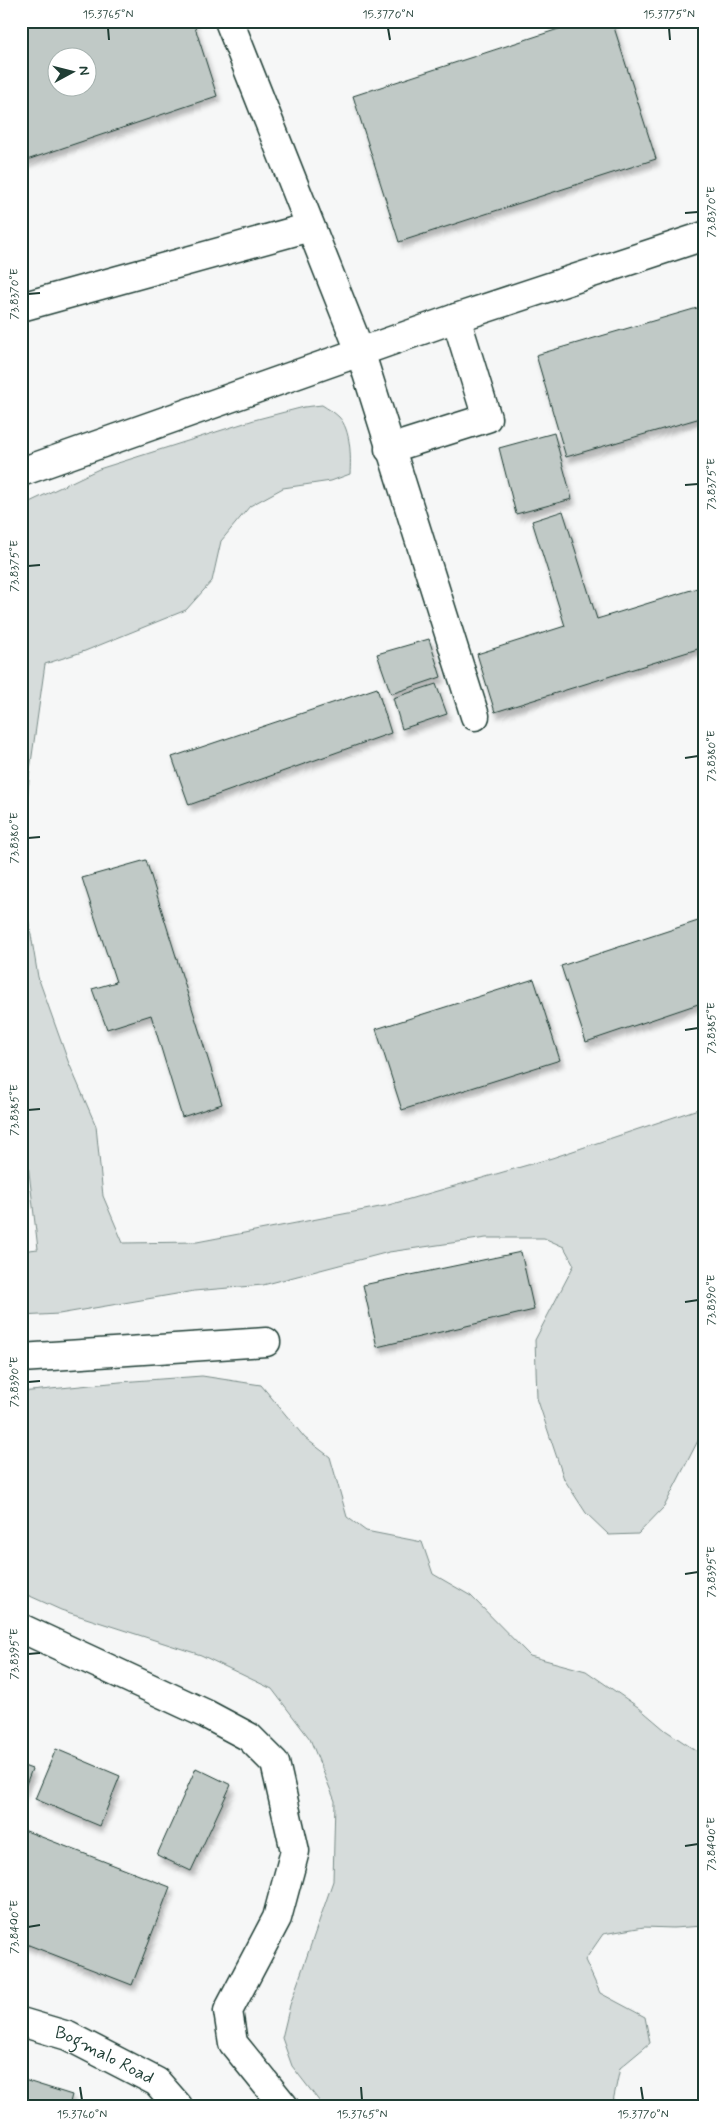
<svg xmlns="http://www.w3.org/2000/svg" width="725" height="2127" font-family="Mynerve,sans-serif">
	<defs>
		<filter id="shadow"><feDropShadow dx="3" dy="5.5" stdDeviation="2.5" flood-color="#0004"/></filter>
	</defs>
	<rect width="100%" height="100%" fill="#f6f7f7"/>
	<filter id="ink" filterUnits="userSpaceOnUse"><feTurbulence type="fractalNoise" baseFrequency=".02" numOctaves="2"/><feDisplacementMap in="SourceGraphic" scale="10" xChannelSelector="R" yChannelSelector="G"/><feConvolveMatrix kernelMatrix="1 2 1 2 8 2 1 2 1" color-interpolation-filters="sRGB"/></filter>
	<g filter="url(#ink)">
		<!-- green -->
		<g fill="#d6dcdb" stroke="#7a8c88">
			<path d="M 322,405 C 328,409 334,412 339,417 C 351,430 351,457 350,474 L 331,481 L 283,488 L 250,506 L 221,541 L 212,581 L 186,610 L 85,651 L 45,664 L 30,770 L 21,863 L 21,506 L 99,469 L 254,420 L 304,407 Z"/>
			<polygon points="21,874 38,977 68,1061 96,1126 103,1196 123,1243 197,1242 385,1206 552,1158 704,1107 704,1429 664,1507 638,1534 609,1535 586,1513 564,1479 537,1398 535,1340 574,1265 564,1247 544,1238 486,1238 389,1252 263,1285 194,1291 59,1314 21,1316 21,1251 38,1249 21,1104"/>
			<polygon points="202,1376 261,1385 305,1438 330,1457 347,1517 366,1531 422,1542 433,1574 471,1596 530,1656 586,1671 638,1707 665,1730 704,1756 704,1926 673,1928 644,1927 603,1934 585,1960 600,1993 645,2017 650,2043 620,2068 612,2106 323,2106 292,2066 282,2038 290,2005 333,1881 335,1801 310,1739 272,1689 201,1655 61,1610 21,1592 21,1392 120,1382"/>
		</g>
		<!-- building -->
		<g fill="#c0c9c6" stroke="#1f3d34" fill-rule="evenodd" filter="url(#shadow)">
			<path d="M 21,21 L 193,21 L 217,96 L 21,162 ZM 58,58 L 88,58 L 88,88 L 58,88 Z"/>
			<polygon points="583,21 612,21 656,159 399,242 353,96"/>
			<polygon points="704,306 704,417 566,457 536,355"/>
			<polygon points="554,433 572,499 516,514 499,448"/>
			<polygon points="563,511 597,619 704,586 704,647 495,712 477,654 565,626 532,521"/>
			<polygon points="429,639 441,677 391,694 377,654"/>
			<polygon points="436,684 447,714 402,729 393,698"/>
			<polygon points="377,688 391,733 189,805 172,757"/>
			<polygon points="146,860 222,1104 182,1117 151,1015 107,1029 92,989 116,982 82,878"/>
			<polygon points="704,919 704,1002 586,1042 561,966"/>
			<polygon points="534,979 560,1060 402,1110 376,1029"/>
			<polygon points="521,1252 534,1310 377,1347 363,1285"/>
			<polygon points="56,1749 120,1776 100,1826 35,1799"/>
			<polygon points="21,1765 32,1769 22,1794 21,1794"/>
			<polygon points="196,1768 231,1785 191,1871 157,1855"/>
			<polygon points="21,1829 170,1887 132,1985 21,1942"/>
			<polygon points="21,2079 72,2095 69,2106 21,2106"/>
		</g>
		<g fill="none" stroke-linecap="round" stroke-linejoin="round">
			<!-- minor casing -->
			<g stroke="#1f3d34" stroke-width="31">
				<g id="minor">
					<polyline points="229,21 360,351 475,716"/>
					<polyline points="21,307 310,227"/>
					<polyline points="389,449 487,418 456,318"/>
					<polyline points="21,472 456,318 704,236"/>
					<polyline points="21,1358 266,1342"/>
					<polyline points="21,1628 206,1714 249,1737 275,1763 295,1851 277,1918 228,2011 233,2043 284,2106"/>
					<path id="s1" d="M 21,2022 L 68,2036 L 157,2082 L 178,2106"/>
				</g>
			</g>
			<!-- minor -->
			<use href="#minor" stroke="#fff" stroke-width="28"/>
		</g>
	</g>
	<!-- ticks -->
	<path fill="none" stroke="#1f3d34" stroke-width="2" d="M 108,28 L 109,40M 388,28 L 390,40M 669,28 L 670,40M 685,213 L 698,212M 28,294 L 40,293M 685,485 L 698,484M 28,566 L 40,565M 685,758 L 698,756M 28,838 L 40,837M 685,1030 L 698,1028M 28,1110 L 40,1109M 685,1302 L 698,1300M 28,1382 L 40,1381M 685,1574 L 698,1572M 28,1654 L 40,1653M 685,1846 L 698,1844M 28,1927 L 40,1925M 80,2087 L 82,2100M 361,2087 L 362,2100M 641,2087 L 643,2100"/>
	<g text-anchor="middle" dominant-baseline="central" stroke-width="4.5" stroke-linejoin="round" paint-order="stroke">
		<!-- street labels -->
		<g font-size="18" fill="#1f3d34" stroke="#fff">
			<text stroke="none"><textPath href="#s1" startOffset="90">Bogmalo Road</textPath></text>
		</g>
	</g>
	<!-- margin -->
	<rect width="725" height="2127" fill="none" stroke="#fff" stroke-width="55"/>
	<!-- north arrow -->
	<g transform="translate(72 72) rotate(83)"><circle r="24" fill="#ffffff" stroke="#a5b1ae"/>
	<path d="M0-4L9 19L0 12L-9 19Z" fill="#1f3d34"/>
	<text y="-8" font-size="14" font-weight="bold" text-anchor="middle" fill="#1f3d34">N</text>
	</g>
	<rect x="28" y="28" width="670" height="2072" fill="none" stroke="#1f3d34" stroke-width="2"/>
	<g font-size="12" text-anchor="middle" fill="#1f3d34">
		<text x="108" y="18">15.3765°N</text>
		<text x="388" y="18">15.3770°N</text>
		<text x="669" y="18">15.3775°N</text>
		<text transform="translate(711 212) rotate(-90)" y="4">73.8370°E</text>
		<text transform="translate(14 294) rotate(-90)" y="4">73.8370°E</text>
		<text transform="translate(711 484) rotate(-90)" y="4">73.8375°E</text>
		<text transform="translate(14 566) rotate(-90)" y="4">73.8375°E</text>
		<text transform="translate(711 756) rotate(-90)" y="4">73.8380°E</text>
		<text transform="translate(14 838) rotate(-90)" y="4">73.8380°E</text>
		<text transform="translate(711 1028) rotate(-90)" y="4">73.8385°E</text>
		<text transform="translate(14 1110) rotate(-90)" y="4">73.8385°E</text>
		<text transform="translate(711 1300) rotate(-90)" y="4">73.8390°E</text>
		<text transform="translate(14 1382) rotate(-90)" y="4">73.8390°E</text>
		<text transform="translate(711 1572) rotate(-90)" y="4">73.8395°E</text>
		<text transform="translate(14 1654) rotate(-90)" y="4">73.8395°E</text>
		<text transform="translate(711 1844) rotate(-90)" y="4">73.8400°E</text>
		<text transform="translate(14 1927) rotate(-90)" y="4">73.8400°E</text>
		<text x="82" y="2118">15.3760°N</text>
		<text x="362" y="2118">15.3765°N</text>
		<text x="643" y="2118">15.3770°N</text>
	</g>
</svg>
